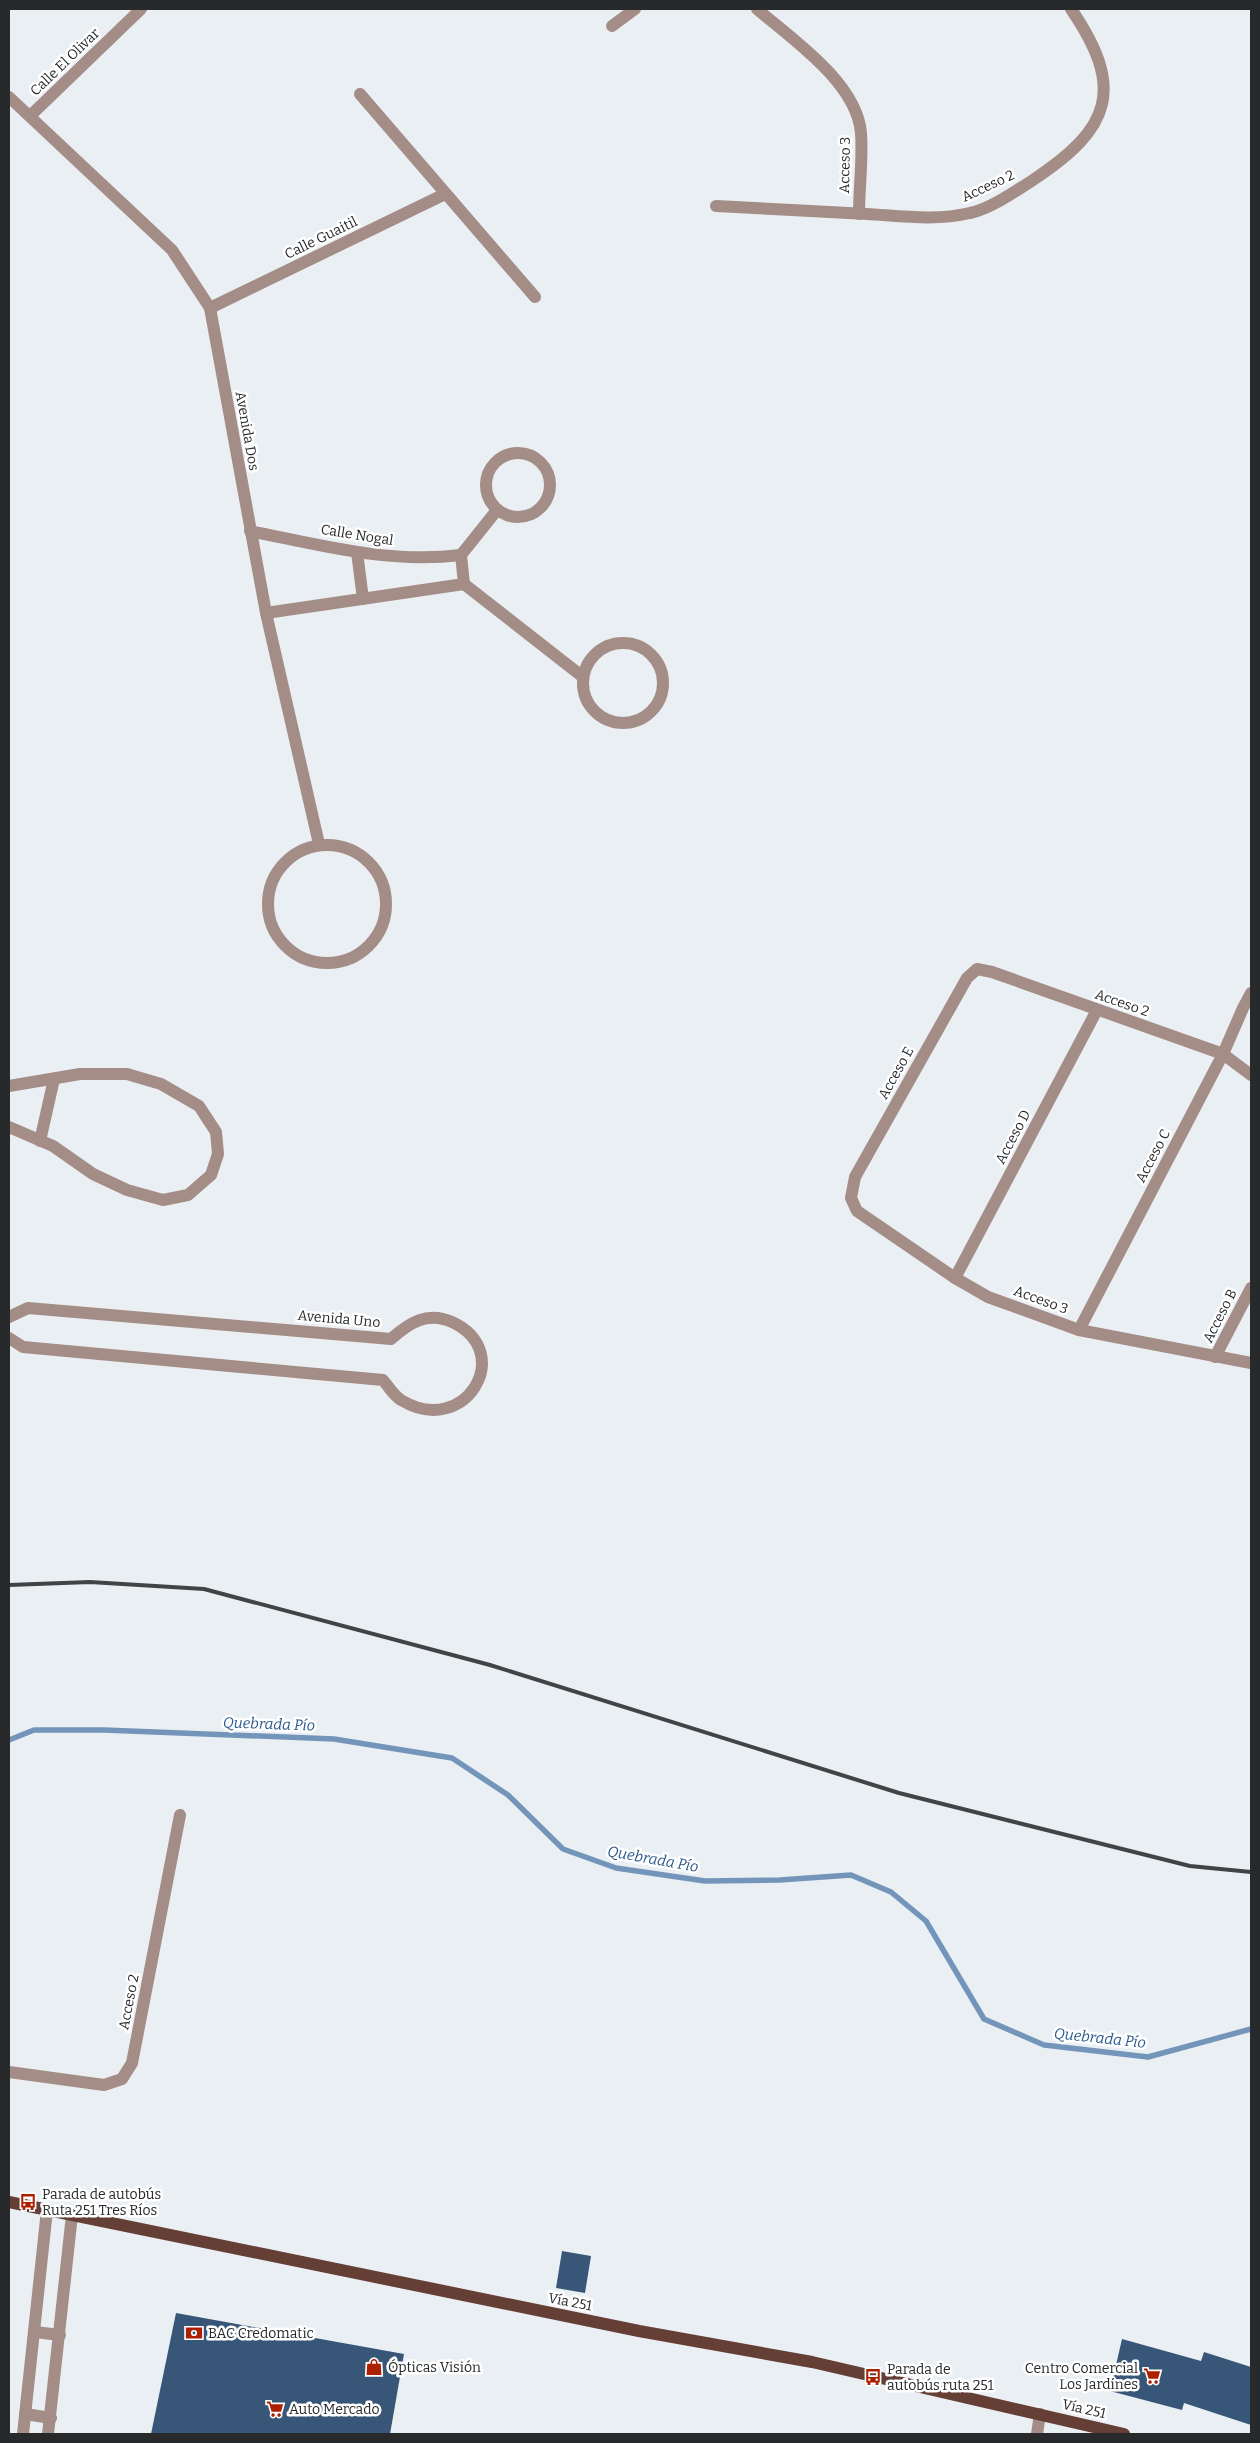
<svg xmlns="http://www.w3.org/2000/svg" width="1260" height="2443" font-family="Bitter,serif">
	<rect width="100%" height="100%" fill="#eaeff4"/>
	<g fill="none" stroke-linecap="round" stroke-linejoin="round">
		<!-- stream -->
		<polyline stroke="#7495ba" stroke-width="5.5" points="9,1740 34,1730 104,1730 334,1739 452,1758 508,1795 563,1849 616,1868 705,1881 780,1880 851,1875 891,1892 926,1921 984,2019 1044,2045 1148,2057 1251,2029"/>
	</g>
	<!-- building -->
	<g fill="#375678">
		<polygon points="562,2251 591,2256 585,2293 556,2288"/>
		<polygon points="176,2313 404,2354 390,2434 151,2434"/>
		<polygon points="1122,2339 1201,2361 1204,2352 1251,2367 1251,2425 1184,2403 1182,2410 1110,2391"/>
	</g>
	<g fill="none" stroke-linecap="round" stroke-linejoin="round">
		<!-- minor -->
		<g stroke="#a58d87" stroke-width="12">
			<path d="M 757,9 C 792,39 857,83 861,133 C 863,159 859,187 859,214"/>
			<polyline points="612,26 635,9"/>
			<polyline points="360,94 535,297"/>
			<polyline points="9,97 172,250 210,308 266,613 319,844"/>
			<polyline points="30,116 141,9"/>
			<path d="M 716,206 C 766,209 817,211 867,214 C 901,216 936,221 970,213 C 990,209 1016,191 1033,180 C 1112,128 1125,88 1071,9"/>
			<polyline points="210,308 445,194"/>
			<circle cx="518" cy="485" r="32"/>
			<polyline points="497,510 461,555 464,584 583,677"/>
			<path d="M 250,531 C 320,545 389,564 461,555"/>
			<polyline points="357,552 363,599"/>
			<polyline points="266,613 464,584"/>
			<circle cx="623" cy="683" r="40"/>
			<circle cx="327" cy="904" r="59"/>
			<polyline points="1251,1075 1223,1054 992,972 977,969 967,978 855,1177 851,1198 857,1211 955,1278 988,1297 1079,1330 1251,1363"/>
			<polyline points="9,1086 80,1074 127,1074 161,1084 199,1106 216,1132 218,1154 211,1175 188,1195 163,1200 127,1190 93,1174 53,1146 9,1127"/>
			<polyline points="40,1141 54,1079"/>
			<polyline points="955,1278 1097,1010"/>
			<path d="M 9,1317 L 28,1308 L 391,1339 C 409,1323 427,1311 452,1322 C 517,1352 465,1439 401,1400 C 394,1396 388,1386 383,1380 L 23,1347 L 9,1338"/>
			<polyline points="1079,1330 1223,1054 1243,1008 1251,993"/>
			<polyline points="1215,1357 1251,1288"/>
			<polyline points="9,2072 104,2085 122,2079 132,2063 180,1815"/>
			<polyline points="35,2332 60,2335"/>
			<polyline points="25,2414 51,2418"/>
			<polyline points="23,2434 47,2210"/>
			<polyline points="48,2434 72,2215"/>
			<polyline points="1037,2434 1040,2414"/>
		</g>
		<!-- major -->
		<polyline stroke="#653e36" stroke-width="12" points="9,2202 639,2331 812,2362 1124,2434"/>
		<!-- rail -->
		<polyline stroke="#414345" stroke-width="4" points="9,1585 90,1582 204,1589 490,1665 899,1793 1190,1866 1251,1872"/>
	</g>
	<!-- icons -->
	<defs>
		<g id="bus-bare" transform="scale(1.35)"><path d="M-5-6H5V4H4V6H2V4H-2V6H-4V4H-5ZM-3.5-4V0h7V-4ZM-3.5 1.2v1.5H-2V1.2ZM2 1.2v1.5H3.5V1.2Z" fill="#ac1f00" stroke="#fff" stroke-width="2.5" paint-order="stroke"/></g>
		<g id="bank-bare" transform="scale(1.35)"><path d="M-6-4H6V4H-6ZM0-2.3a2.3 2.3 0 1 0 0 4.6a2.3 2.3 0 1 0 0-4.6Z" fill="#ac1f00" stroke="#fff" stroke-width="2.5" paint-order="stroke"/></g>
		<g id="shop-bare" transform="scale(1.35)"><path d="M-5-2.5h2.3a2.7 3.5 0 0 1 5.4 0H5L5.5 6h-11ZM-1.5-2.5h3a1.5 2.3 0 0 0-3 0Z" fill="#ac1f00" stroke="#fff" stroke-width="2.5" paint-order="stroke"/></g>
		<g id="supermarket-bare" transform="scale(1.35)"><path d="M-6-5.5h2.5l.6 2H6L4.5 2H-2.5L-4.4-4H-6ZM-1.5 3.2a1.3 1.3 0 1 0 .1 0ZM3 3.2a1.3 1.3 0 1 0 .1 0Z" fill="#ac1f00" stroke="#fff" stroke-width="2.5" paint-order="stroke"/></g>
	</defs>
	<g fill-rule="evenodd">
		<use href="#bus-bare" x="28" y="2202"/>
		<use href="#bank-bare" x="194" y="2333"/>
		<use href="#shop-bare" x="374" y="2367"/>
		<use href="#supermarket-bare" x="1152" y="2376"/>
		<use href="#bus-bare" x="873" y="2377"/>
		<use href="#supermarket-bare" x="275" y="2409"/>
	</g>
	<g text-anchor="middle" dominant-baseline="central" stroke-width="5" stroke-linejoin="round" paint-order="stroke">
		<!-- street labels -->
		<g font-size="14" fill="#28292b" stroke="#fff">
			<text transform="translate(65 62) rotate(-44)">Calle El Olivar</text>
			<text transform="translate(845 165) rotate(-89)">Acceso 3</text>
			<text transform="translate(988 186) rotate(-25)">Acceso 2</text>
			<text transform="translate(321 238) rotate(-26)">Calle Guaitil</text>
			<text transform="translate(247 431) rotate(80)">Avenida Dos</text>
			<text transform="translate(357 535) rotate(9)">Calle Nogal</text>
			<text transform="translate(1122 1003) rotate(19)">Acceso 2</text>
			<text transform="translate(896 1073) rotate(-61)">Acceso E</text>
			<text transform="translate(1013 1137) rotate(-62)">Acceso D</text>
			<text transform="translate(1153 1156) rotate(-62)">Acceso C</text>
			<text transform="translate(1041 1300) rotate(20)">Acceso 3</text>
			<text transform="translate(1220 1316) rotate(-63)">Acceso B</text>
			<text transform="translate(339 1319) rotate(5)">Avenida Uno</text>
			<text transform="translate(129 2002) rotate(-79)">Acceso 2</text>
			<text transform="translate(570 2302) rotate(11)">Vía 251</text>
			<text transform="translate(1084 2409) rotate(13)">Vía 251</text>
		</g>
		<!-- poi labels -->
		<g font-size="14" fill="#28292b" stroke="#fff" text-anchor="start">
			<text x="42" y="2194">Parada de autobús<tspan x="42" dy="16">Ruta 251 Tres Ríos</tspan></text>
			<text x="208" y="2333">BAC Credomatic</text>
			<text x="388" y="2367">Ópticas Visión</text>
			<text x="1138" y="2368" text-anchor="end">Centro Comercial<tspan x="1138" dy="16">Los Jardines</tspan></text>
			<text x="887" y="2369">Parada de<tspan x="887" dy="16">autobús ruta 251</tspan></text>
			<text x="289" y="2409">Auto Mercado</text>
		</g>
		<!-- water labels -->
		<g font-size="15" font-style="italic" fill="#2a598b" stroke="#fff">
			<text transform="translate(269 1724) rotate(2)">Quebrada Pío</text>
			<text transform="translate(653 1859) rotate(10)">Quebrada Pío</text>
			<text transform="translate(1100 2038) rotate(6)">Quebrada Pío</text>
		</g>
	</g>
	<!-- border -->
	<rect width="1260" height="2443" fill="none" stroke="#28292b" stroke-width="20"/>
</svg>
